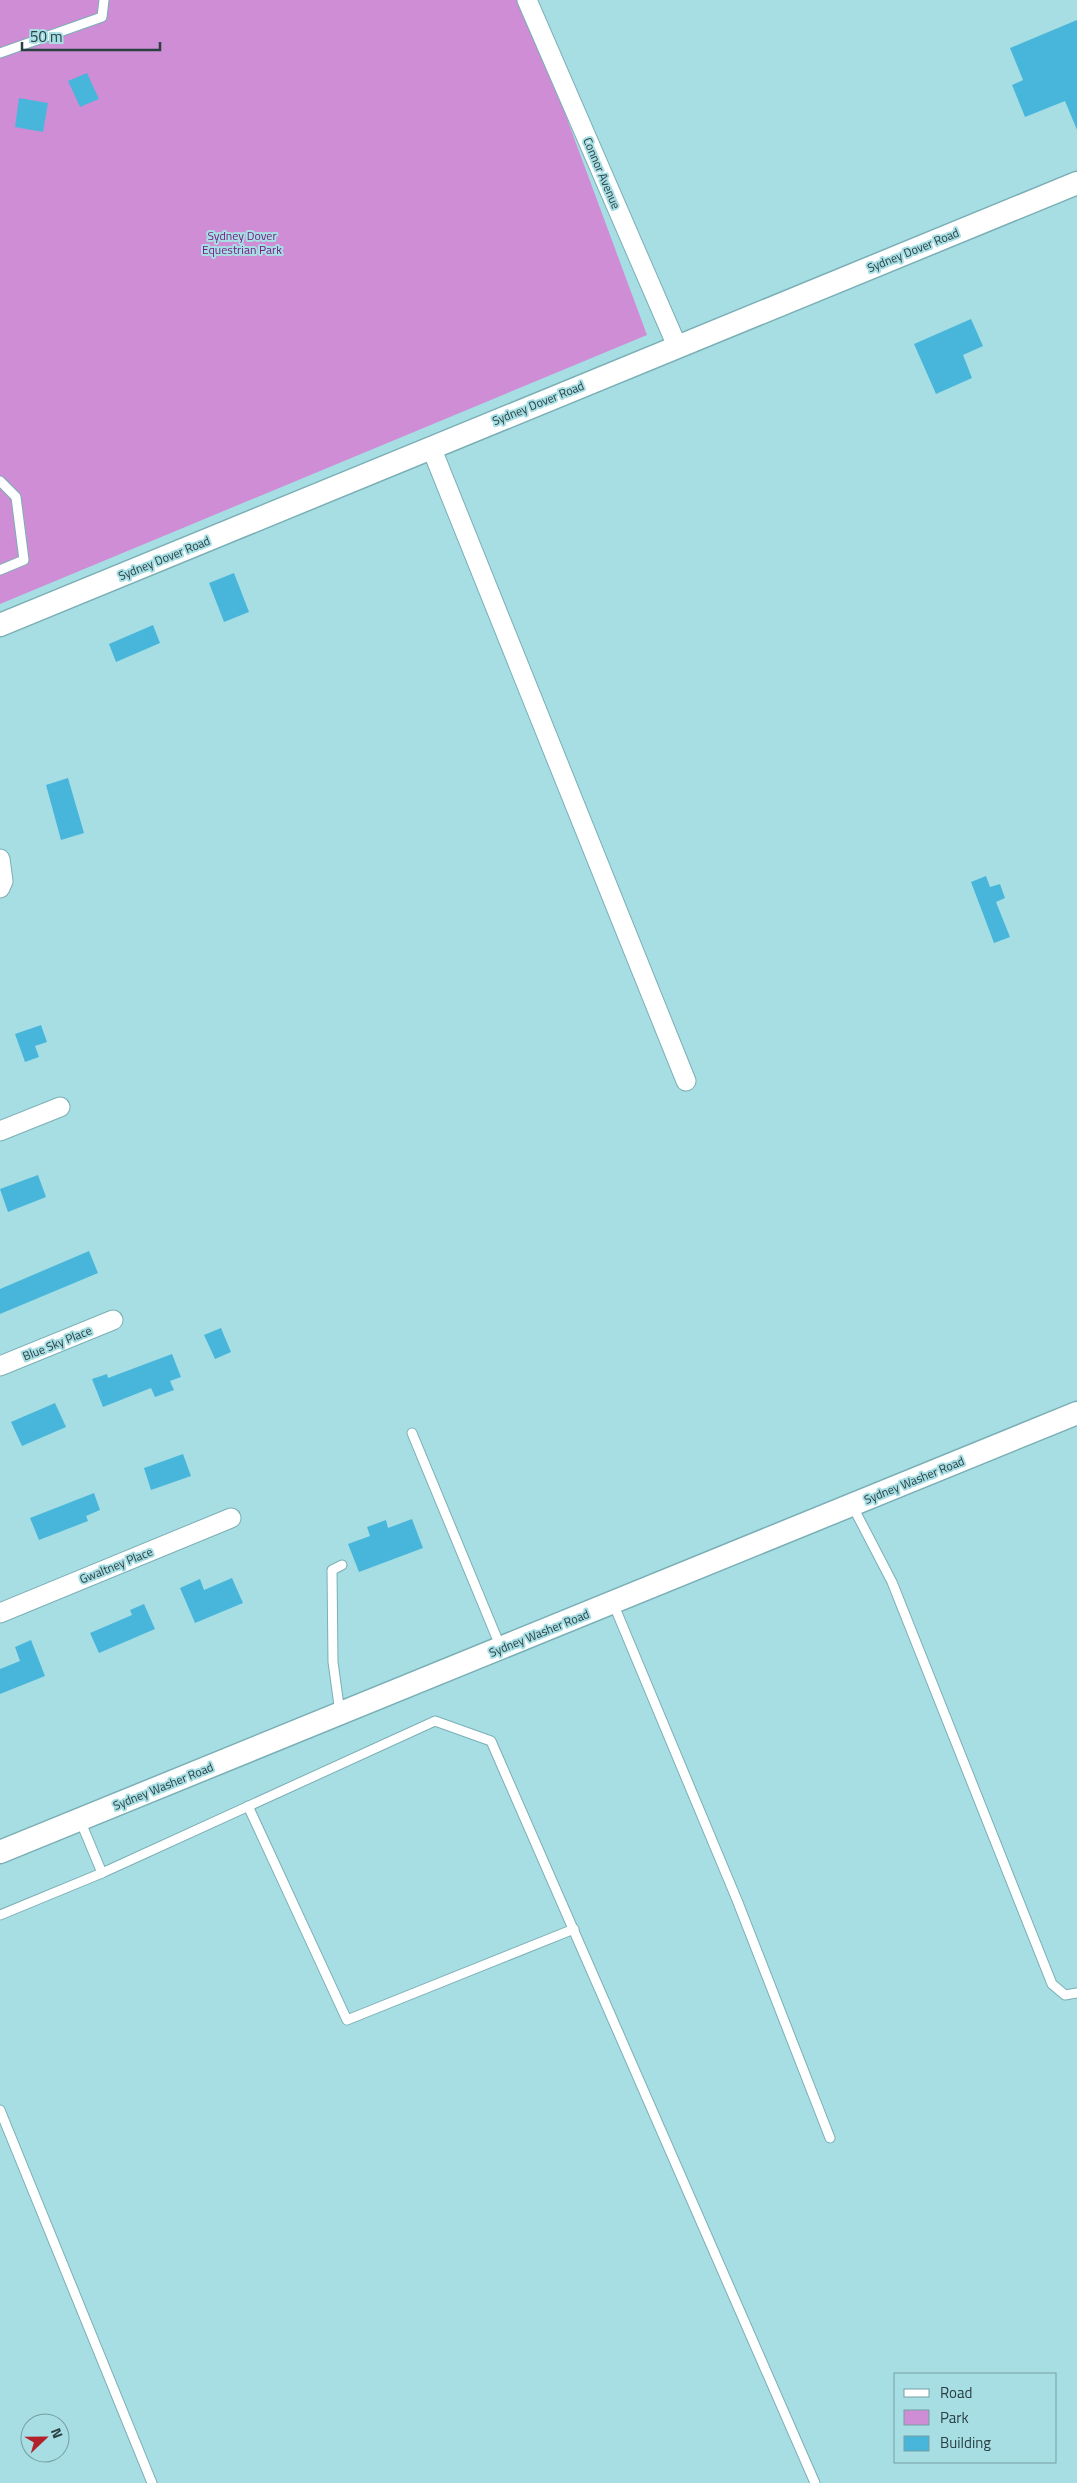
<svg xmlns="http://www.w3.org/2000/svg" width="1077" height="2483" font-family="'Titillium Web',sans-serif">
	<rect width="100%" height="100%" fill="#a7dee4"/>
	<!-- green -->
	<polygon fill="#cf8dd5" points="0,0 523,0 647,335 0,604"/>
	<!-- building -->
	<g fill="#48b6db">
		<polygon points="1077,20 1077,130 1065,101 1025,117 1012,85 1023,80 1010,48"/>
		<polygon points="87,73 99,99 80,107 68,81"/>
		<polygon points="19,98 48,103 43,132 15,127"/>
		<polygon points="971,319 983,346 963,355 972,378 936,394 914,344"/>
		<polygon points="234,573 249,612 224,622 209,583"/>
		<polygon points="153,625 160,643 116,662 109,644"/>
		<polygon points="68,778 84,833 61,840 46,785"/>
		<polygon points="986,876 990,887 1000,884 1005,898 996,902 1010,937 994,943 971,882"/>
		<polygon points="41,1025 47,1042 35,1046 39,1057 25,1062 15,1034"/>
		<polygon points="38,1175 46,1197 8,1212 0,1189"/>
		<polygon points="89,1251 98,1273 0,1314 0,1289"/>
		<polygon points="221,1328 231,1352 215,1359 204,1335"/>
		<polygon points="172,1354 181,1377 170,1381 174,1390 155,1397 151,1388 103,1407 92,1379 107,1374 108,1378"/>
		<polygon points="55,1403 66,1427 22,1446 11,1422"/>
		<polygon points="183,1454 191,1476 151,1490 144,1468"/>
		<polygon points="94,1493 100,1510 86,1516 88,1521 39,1540 30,1518"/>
		<polygon points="412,1519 423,1548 359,1572 348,1544 370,1536 367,1527 386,1520 388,1528"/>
		<polygon points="232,1578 243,1603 195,1623 180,1588 200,1579 204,1590"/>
		<polygon points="144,1604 155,1629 99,1653 90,1633 132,1615 130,1610"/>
		<polygon points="31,1640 45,1676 0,1694 0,1669 20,1661 15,1647"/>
	</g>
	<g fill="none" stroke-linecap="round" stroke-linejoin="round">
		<!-- service casing -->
		<g stroke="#7aafb5" stroke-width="11">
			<g id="service">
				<polyline points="0,53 102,17 104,0"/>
				<polyline points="0,481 16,497 24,560 0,570"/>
				<polyline points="412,1433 501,1648"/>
				<polyline points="852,1505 892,1582 1052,1984 1065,1995 1077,1993"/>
				<polyline points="613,1603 737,1900 830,2138"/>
				<polyline points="340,1713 333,1662 332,1570 342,1565"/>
				<polyline points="248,1806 347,2020 574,1929"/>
				<polyline points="80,1820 102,1873 435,1721 491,1741 815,2483"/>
				<polyline points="0,1915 102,1873"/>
				<polyline points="0,2110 152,2483"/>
			</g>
		</g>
		<!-- minor casing -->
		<g stroke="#7aafb5" stroke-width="21">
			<g id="minor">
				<polyline points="527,0 677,346"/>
				<polyline points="431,447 686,1081"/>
				<polyline points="0,859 3,881 0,888"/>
				<polyline points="0,1131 60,1107"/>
				<polyline points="0,1366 113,1320"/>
				<polyline points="0,1613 231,1518"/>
			</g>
		</g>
		<!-- tertiary casing -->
		<g stroke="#7aafb5" stroke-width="25">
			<g id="tertiary">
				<polyline points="0,625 1077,183"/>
				<polyline points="0,1852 1077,1413"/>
			</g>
		</g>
		<!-- service -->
		<use href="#service" stroke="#fff" stroke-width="9"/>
		<!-- minor -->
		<use href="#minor" stroke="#fff" stroke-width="19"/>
		<!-- tertiary -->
		<use href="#tertiary" stroke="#fff" stroke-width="22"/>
	</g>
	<g text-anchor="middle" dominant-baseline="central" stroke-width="4" stroke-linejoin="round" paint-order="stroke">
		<!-- street labels -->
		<g font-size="12" fill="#2a4143" stroke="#a7dee4">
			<text transform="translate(602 173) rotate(67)">Connor Avenue</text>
			<text transform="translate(913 250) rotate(-22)">Sydney Dover Road</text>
			<text transform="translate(538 403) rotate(-22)">Sydney Dover Road</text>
			<text transform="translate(164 558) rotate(-22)">Sydney Dover Road</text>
			<text transform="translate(57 1343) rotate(-22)">Blue Sky Place</text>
			<text transform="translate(914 1480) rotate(-22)">Sydney Washer Road</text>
			<text transform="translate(116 1565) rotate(-22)">Gwaltney Place</text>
			<text transform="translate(539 1633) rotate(-22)">Sydney Washer Road</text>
			<text transform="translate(163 1786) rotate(-22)">Sydney Washer Road</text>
		</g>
		<!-- park labels -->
		<g font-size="12" fill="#771c80" stroke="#a7dee4">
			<text x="242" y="235">Sydney Dover<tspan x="242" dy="14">Equestrian Park</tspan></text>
		</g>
	</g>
	<!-- legend -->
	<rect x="894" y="2373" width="162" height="90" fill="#a7dee4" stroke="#759fa4"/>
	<rect x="904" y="2389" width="25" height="8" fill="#ffffff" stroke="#759fa4"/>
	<text x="940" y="2398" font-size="15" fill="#2a4143">Road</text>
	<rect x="904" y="2410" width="25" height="15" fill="#cf8dd5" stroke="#759fa4"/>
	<text x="940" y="2423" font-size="15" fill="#2a4143">Park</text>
	<rect x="904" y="2436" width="25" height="15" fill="#48b6db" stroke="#759fa4"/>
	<text x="940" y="2448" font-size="15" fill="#2a4143">Building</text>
	<!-- north arrow -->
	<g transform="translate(45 2438) rotate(68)"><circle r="24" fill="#a7dee4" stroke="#759fa4"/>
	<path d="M0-4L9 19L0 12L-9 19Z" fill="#b3212a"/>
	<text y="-8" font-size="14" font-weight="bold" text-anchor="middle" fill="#2a4143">N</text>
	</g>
	<!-- scale -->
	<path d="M22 42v8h138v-8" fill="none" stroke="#2a4143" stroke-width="2.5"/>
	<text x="30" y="42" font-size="15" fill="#2a4143" stroke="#a7dee4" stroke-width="4" paint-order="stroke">50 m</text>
</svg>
